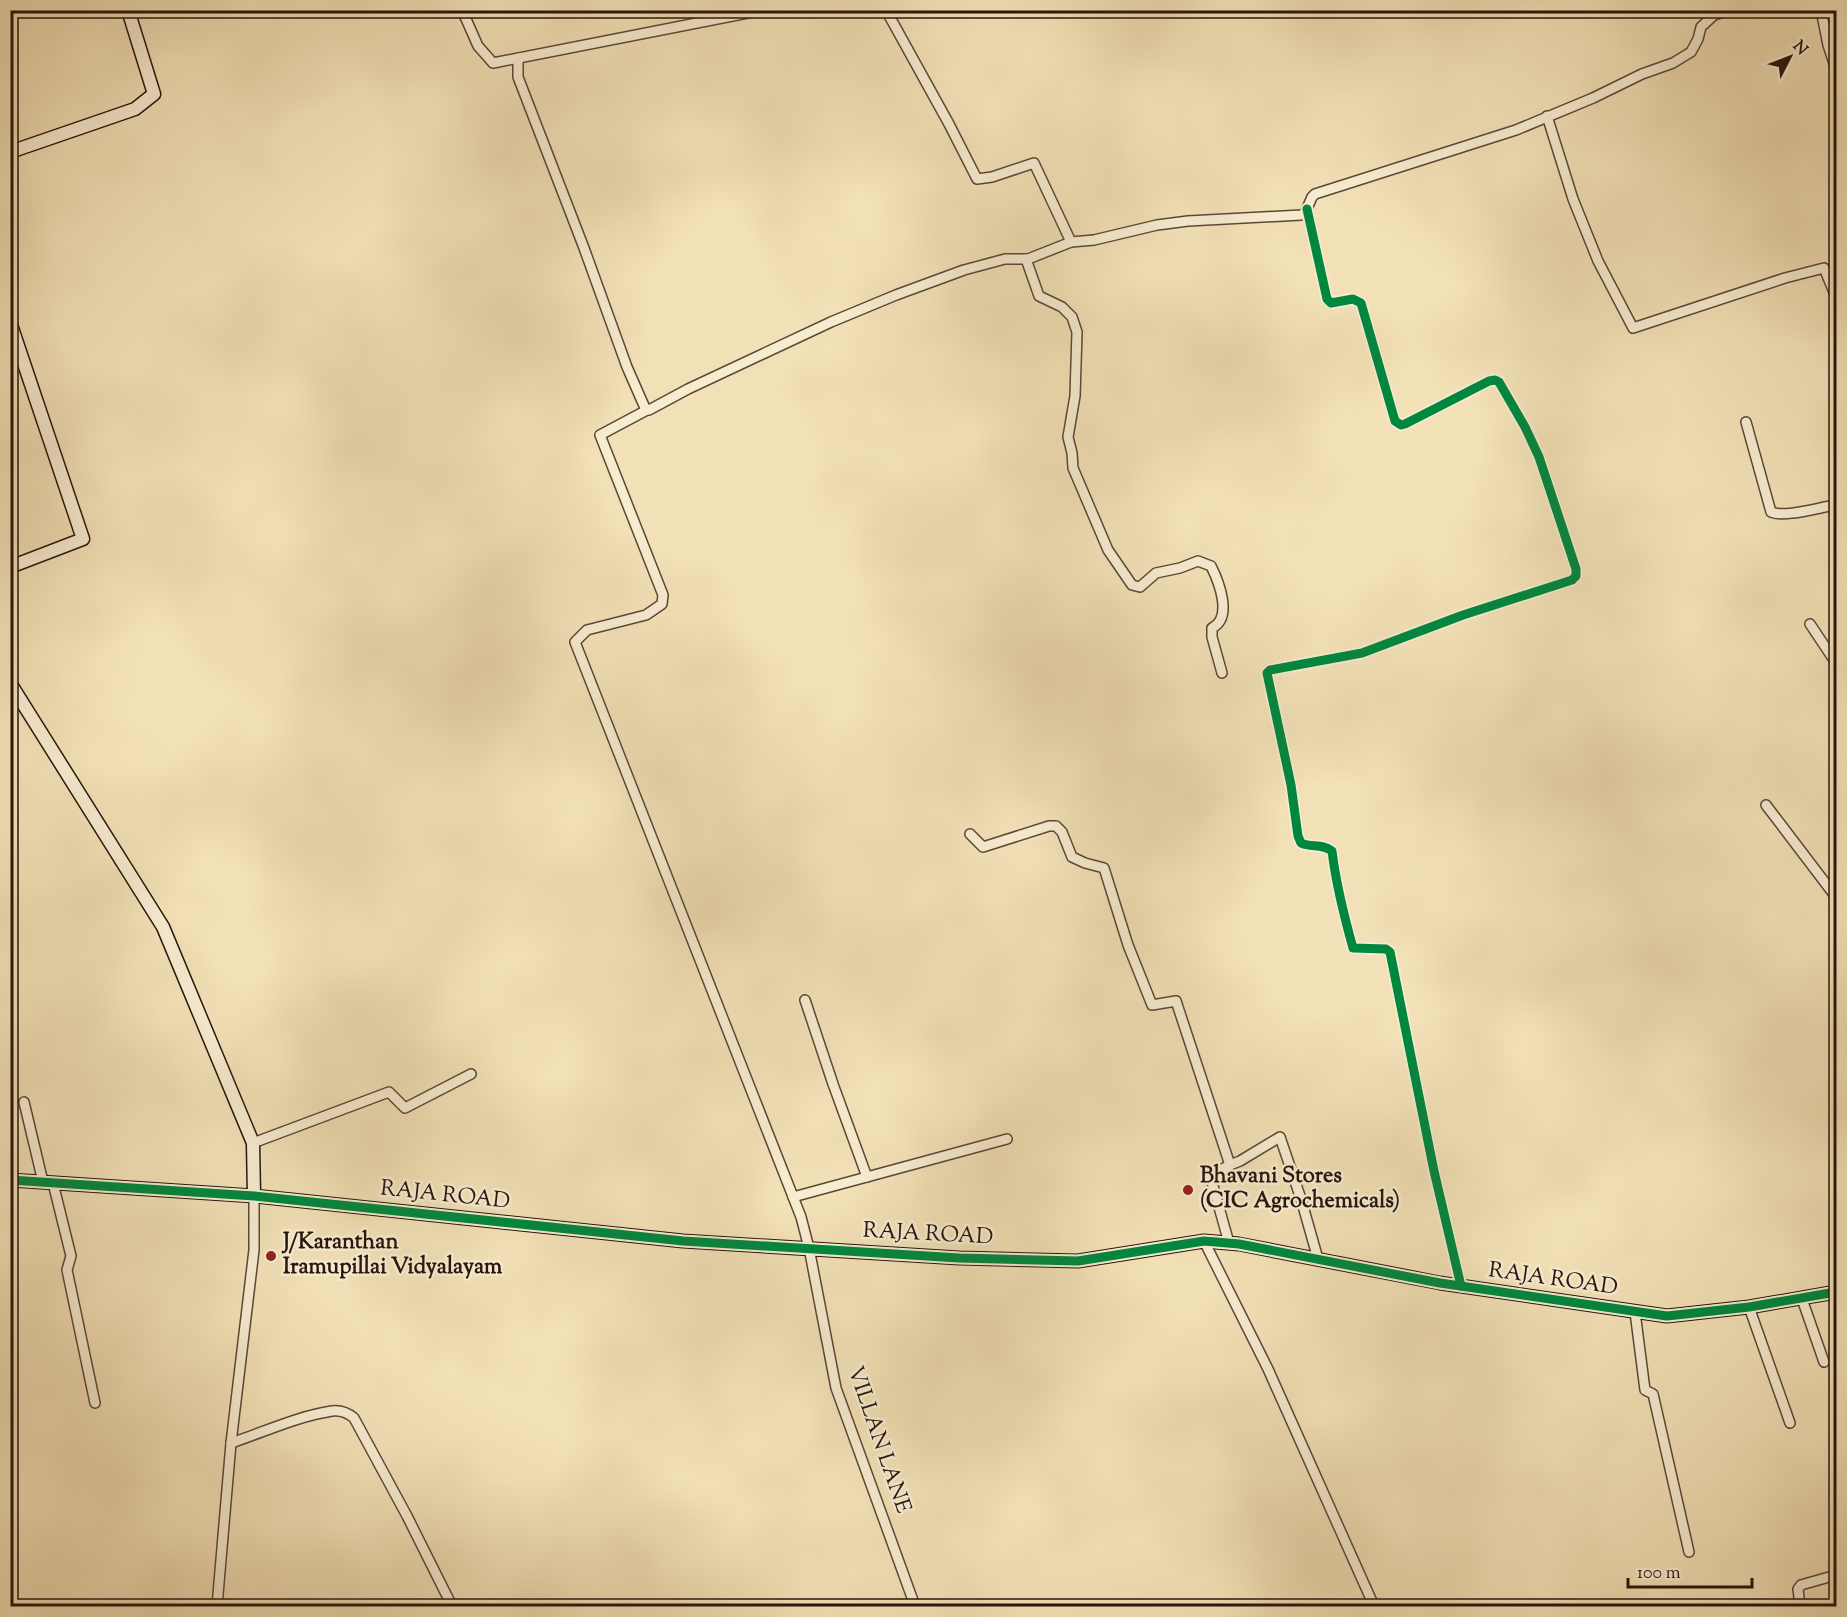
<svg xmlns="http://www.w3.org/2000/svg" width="1847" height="1617" font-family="'Sorts Mill Goudy',serif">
	<rect width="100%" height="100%" fill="#f2e0b6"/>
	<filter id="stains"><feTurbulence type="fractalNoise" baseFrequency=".00333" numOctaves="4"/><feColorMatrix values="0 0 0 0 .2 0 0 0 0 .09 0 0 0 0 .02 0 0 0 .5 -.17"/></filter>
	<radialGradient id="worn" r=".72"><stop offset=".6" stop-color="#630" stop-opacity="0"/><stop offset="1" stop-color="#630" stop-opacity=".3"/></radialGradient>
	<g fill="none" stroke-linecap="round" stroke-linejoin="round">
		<!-- street casing -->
		<g stroke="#5a4836" stroke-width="12">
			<g id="street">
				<polyline points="462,10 478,46 493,63 763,10"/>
				<polyline points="886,10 949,124 977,179 992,177 1034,163 1071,242"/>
				<polyline points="1821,10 1828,45 1836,69"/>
				<polyline points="518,58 518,77 584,248 627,367 645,408 649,410 688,389 831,322 896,295 964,270 1005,259 1028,259 1071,242 1094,240 1157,225 1188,221 1301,215 1305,213 1312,197 1315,194 1516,130 1593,98 1642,74 1673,63 1691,52 1698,39 1701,27 1714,15 1731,10"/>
				<polyline points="1547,116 1573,199 1598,261 1633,328 1785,278 1824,268 1836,297"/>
				<path d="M 1307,209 L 1327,299 L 1331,303 L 1353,299 L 1361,303 L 1395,421 L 1401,425 L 1405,424 L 1489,381 L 1495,380 L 1499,382 L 1525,427 L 1539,457 L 1576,569 L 1576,576 L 1572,580 L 1463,615 L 1362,653 L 1270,670 L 1267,673 L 1291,785 L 1298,836 L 1301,843 C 1311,848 1322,843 1332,851 C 1336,884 1344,916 1353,948 L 1386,949 L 1390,952 L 1434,1171 L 1461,1286"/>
				<path d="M 1026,259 L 1039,296 L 1062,307 L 1072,317 L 1077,332 L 1075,396 L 1068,437 L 1072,453 L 1073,468 L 1108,550 L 1132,585 L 1140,587 L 1156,573 L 1180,568 L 1198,561 L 1211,566 C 1219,582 1233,618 1212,628 L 1212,637 L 1222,673"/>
				<polyline points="647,410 600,435 663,595 662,604 646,615 587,630 575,642 801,1217 809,1248 836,1388 915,1606"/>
				<path d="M 1746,422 L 1771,512 C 1785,518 1820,507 1836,505"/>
				<polyline points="1810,624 1836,663"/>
				<polyline points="1766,805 1836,897"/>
				<polyline points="970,834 983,847 1049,826 1056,826 1062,832 1072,857 1085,863 1104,868 1128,945 1152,1005 1176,1001 1230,1165 1240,1161 1280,1137 1301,1199 1318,1259"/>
				<polyline points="805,1000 833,1084 867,1177"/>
				<polyline points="24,1102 43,1182"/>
				<polyline points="253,1143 389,1092 405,1108 471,1074"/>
				<polyline points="53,1183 71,1256 67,1270 95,1403"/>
				<polyline points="793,1197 1007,1139"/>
				<polyline points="1204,1241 1268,1369 1374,1606"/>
				<polyline points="1229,1243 1210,1175 1230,1165"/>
				<polyline points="1802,1299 1824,1362"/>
				<polyline points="1749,1307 1790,1423"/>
				<polyline points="1635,1312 1645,1390 1653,1394 1689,1552"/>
				<path d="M 231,1443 C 264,1432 298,1416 332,1411 C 340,1410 348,1413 354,1418 L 407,1516 L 452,1606"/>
				<polyline points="217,1606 231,1443 254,1250 254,1196"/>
				<polyline points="1800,1606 1798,1589 1801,1585 1836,1575"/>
			</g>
		</g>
		<!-- secondary casing -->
		<g stroke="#27150b" stroke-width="15">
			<g id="secondary">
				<polyline points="10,152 135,109 154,94 128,10"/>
				<polyline points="10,322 83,539 10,567"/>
				<polyline points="10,683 163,927 253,1143 254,1196"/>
				<polyline points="10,1180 254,1196 683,1241 959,1258 1078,1261 1204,1241 1239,1244 1440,1283 1667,1316 1749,1307 1836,1292"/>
			</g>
		</g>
		<!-- street -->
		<use href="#street" stroke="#f7ebd0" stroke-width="9"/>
		<!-- secondary -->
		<use href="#secondary" stroke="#f7ebd0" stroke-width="12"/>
		<!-- cycleway casing -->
		<g stroke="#f7ebd0" stroke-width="13">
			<g id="cycleway">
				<path d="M 1307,209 L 1327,299 L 1331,303 L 1353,299 L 1361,303 L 1395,421 L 1401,425 L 1405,424 L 1489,381 L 1495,380 L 1499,382 L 1525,427 L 1539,457 L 1576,569 L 1576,576 L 1572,580 L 1463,615 L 1362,653 L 1270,670 L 1267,673 L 1291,785 L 1298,836 L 1301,843 C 1311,848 1322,843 1332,851 C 1336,884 1344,916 1353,948 L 1386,949 L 1390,952 L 1434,1171 L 1461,1286"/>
				<polyline points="10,1180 254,1196 683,1241 959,1258 1078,1261 1204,1241 1239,1244 1440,1283 1667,1316 1749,1307 1836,1292"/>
			</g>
		</g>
		<!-- cycleway -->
		<use href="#cycleway" stroke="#00873e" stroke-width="9"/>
	</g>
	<!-- markers -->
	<g fill="#8f2418" stroke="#f7ebd0" stroke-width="2">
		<circle cx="1188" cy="1190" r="6"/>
		<circle cx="271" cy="1256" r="6"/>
	</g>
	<g text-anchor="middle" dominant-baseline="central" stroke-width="5" stroke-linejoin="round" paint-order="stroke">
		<!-- poi labels -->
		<g font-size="22" font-weight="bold" fill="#27150b" stroke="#f7ebd0" text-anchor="start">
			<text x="1200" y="1177">Bhavani Stores<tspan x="1200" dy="25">(CIC Agrochemicals)</tspan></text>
			<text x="283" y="1243">J/Karanthan<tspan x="283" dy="25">Iramupillai Vidyalayam</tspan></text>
		</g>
		<!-- street labels -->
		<g font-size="22" fill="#27150b" stroke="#f7ebd0">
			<text transform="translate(445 1196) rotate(6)">RAJA ROAD</text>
			<text transform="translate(928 1235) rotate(3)">RAJA ROAD</text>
			<text transform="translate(1553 1280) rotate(8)">RAJA ROAD</text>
			<text transform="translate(878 1440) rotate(71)">VILLAN LANE</text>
		</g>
	</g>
	<!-- margin -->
	<rect width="1847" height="1617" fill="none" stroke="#f2e0b6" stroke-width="36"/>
	<rect x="12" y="12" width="1823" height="1593" fill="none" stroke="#27150b" stroke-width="3"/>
	<rect x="18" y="18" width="1811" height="1581" fill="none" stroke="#27150b" stroke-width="1.5"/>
	<!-- north arrow -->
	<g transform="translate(1790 57) rotate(48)" stroke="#f7ebd0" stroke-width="4.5" paint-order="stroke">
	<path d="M0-4.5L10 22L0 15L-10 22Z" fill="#27150b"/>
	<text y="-9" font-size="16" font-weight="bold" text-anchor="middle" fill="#27150b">N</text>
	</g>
	<!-- scale -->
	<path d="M1628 1578v9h124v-9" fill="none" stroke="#27150b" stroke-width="3"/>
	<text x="1637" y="1578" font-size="18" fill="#27150b" stroke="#f7ebd0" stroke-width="4.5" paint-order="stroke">100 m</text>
	<rect width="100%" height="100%" filter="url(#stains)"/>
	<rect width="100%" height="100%" fill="url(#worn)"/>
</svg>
